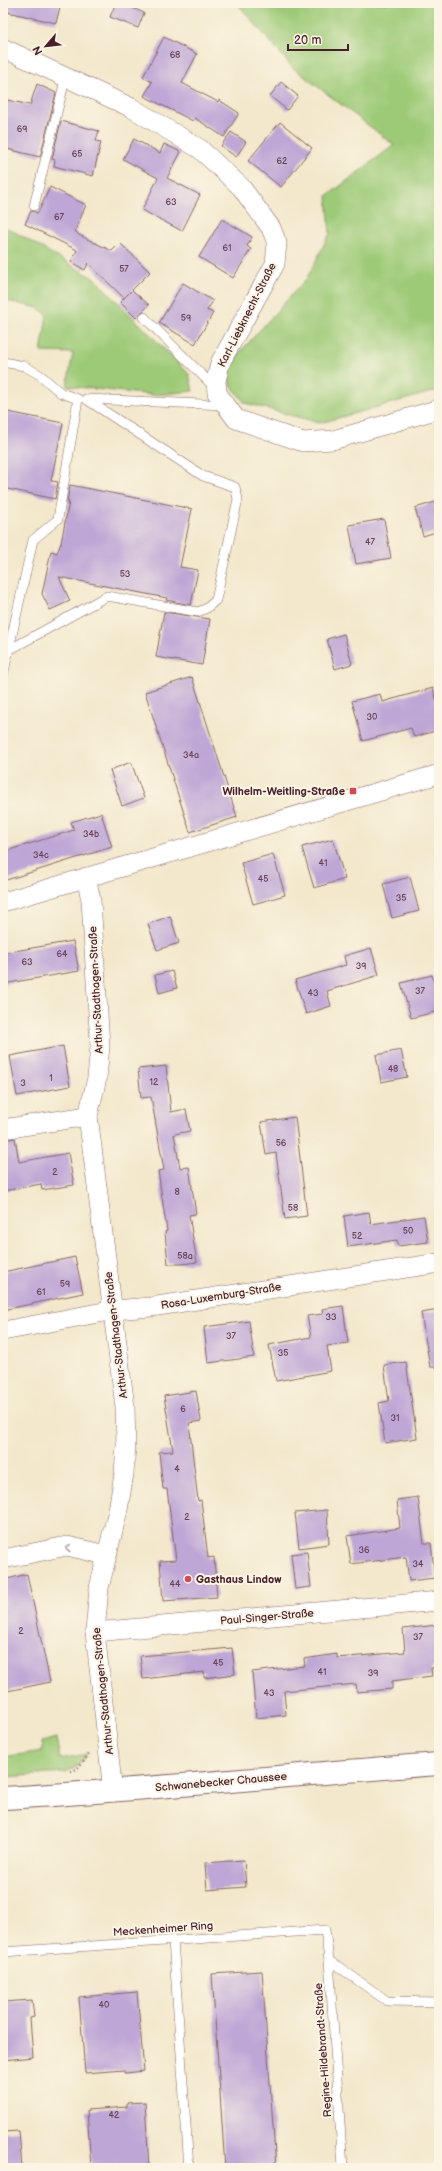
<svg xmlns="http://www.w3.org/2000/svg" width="442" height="2171" font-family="'Balsamiq Sans',sans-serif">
	<rect width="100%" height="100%" fill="#fcf5e5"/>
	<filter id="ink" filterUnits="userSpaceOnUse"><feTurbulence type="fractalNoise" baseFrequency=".025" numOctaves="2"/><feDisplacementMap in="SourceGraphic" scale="8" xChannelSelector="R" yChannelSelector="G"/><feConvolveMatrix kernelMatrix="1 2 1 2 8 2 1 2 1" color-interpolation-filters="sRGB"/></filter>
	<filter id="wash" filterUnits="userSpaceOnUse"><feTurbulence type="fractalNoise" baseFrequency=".012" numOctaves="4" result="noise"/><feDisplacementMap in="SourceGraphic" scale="16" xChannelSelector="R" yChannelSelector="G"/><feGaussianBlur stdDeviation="0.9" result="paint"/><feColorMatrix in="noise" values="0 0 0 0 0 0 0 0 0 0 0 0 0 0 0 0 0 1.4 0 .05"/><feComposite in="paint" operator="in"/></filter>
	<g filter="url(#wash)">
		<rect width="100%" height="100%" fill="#f3e8cc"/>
		<!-- green -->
		<g fill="#9dca77" stroke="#747451">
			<polygon points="237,3 439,3 439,390 320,423 245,403 230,384 230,366 240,352 307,278 330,233 327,196 394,145 292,67"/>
			<polygon points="3,227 13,231 95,279 189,374 193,391 154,395 67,386 73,353 41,352 47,315 38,308 3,300"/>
			<polygon points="56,1738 60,1759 87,1754 78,1766 65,1773 8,1777 7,1771 3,1771 3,1757 43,1751 42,1742"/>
		</g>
		<g id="blocks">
			<!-- building -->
			<g fill="#bea6d6">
				<polygon points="3,3 61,3 56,23 3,11"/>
				<polygon points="116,3 121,3 144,13 138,28 110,17"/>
				<polygon points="164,37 197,54 182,83 218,102 219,100 239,113 224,137 195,118 193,121 144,96 152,82 143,77"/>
				<polygon points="281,82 298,96 287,110 270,96"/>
				<polygon points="37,84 56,93 40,157 3,148 3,99 30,105"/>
				<polygon points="61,121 99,131 96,141 101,142 93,176 54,166 55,160 52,159"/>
				<polygon points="280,122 312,148 281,187 248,161"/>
				<polygon points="231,132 246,142 236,157 221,146"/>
				<polygon points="134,139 160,153 164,144 181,152 167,178 200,195 182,231 142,210 158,178 123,159"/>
				<polygon points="50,187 86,205 75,231 79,235 112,251 120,243 150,272 132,290 149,305 136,318 120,302 131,291 124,298 88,263 85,270 71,262 77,250 25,224 31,211 38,213"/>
				<polygon points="222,219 252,237 247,246 251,249 233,278 199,257"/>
				<polygon points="183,283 213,301 207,310 213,313 195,344 159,323"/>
				<polygon points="3,411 63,423 51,481 58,482 55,499 3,488"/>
				<polygon points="70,485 192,509 180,567 198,570 191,605 166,600 167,598 59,577 70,601 50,610 42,594 51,551 57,553 61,543 69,502 67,502"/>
				<polygon points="439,501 439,531 423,536 415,508"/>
				<polygon points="384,519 391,558 356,564 349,525"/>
				<polygon points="164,612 210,619 202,665 156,657"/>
				<polygon points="344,634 352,664 335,669 327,639"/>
				<polygon points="192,677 237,817 190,832 145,692"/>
				<polygon points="433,688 439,709 439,730 414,737 411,728 363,741 352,701 380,694 382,702"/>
				<polygon points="131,762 144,798 122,806 110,770"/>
				<polygon points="101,813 112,847 3,881 3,852 74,830 71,822"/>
				<polygon points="333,839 345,879 314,888 302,847"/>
				<polygon points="273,854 285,895 253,904 241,863"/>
				<polygon points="410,877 419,911 392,918 383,884"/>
				<polygon points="170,916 179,943 157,950 148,924"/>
				<polygon points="73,941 79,971 3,984 3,953"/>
				<polygon points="371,948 379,975 327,991 331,1006 306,1014 295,980 346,965 344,956"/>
				<polygon points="172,971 177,988 159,993 155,975"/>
				<polygon points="432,975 439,1000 439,1011 411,1018 401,983"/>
				<polygon points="63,1046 70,1086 17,1096 10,1056"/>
				<polygon points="401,1050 407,1077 381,1082 376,1055"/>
				<polygon points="166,1066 171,1112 186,1109 190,1131 174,1134 180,1168 189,1167 196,1214 189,1215 197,1262 182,1264 168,1264 165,1232 167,1231 158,1171 164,1170 151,1097 141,1098 138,1069"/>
				<polygon points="295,1117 307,1216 285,1219 276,1153 266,1155 261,1122"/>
				<polygon points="15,1138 19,1162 68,1153 74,1185 42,1190 41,1184 3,1191 3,1140"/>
				<polygon points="369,1212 371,1224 424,1216 428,1242 398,1246 397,1240 348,1247 344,1216"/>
				<polygon points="75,1257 83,1293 3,1310 3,1272"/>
				<polygon points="343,1306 348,1343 327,1346 331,1371 276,1381 269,1345 311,1337 307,1316 323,1314 322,1309"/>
				<polygon points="439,1310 439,1367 430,1367 421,1313"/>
				<polygon points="249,1321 254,1357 208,1363 204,1327"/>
				<polygon points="406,1362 417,1438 385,1443 379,1403 389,1401 384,1365"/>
				<polygon points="196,1391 201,1421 189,1423 198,1501 201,1500 208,1558 214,1557 217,1597 163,1601 160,1561 176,1560 167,1489 163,1489 159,1452 173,1451 164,1396"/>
				<polygon points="418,1497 424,1543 431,1543 435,1578 409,1581 406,1557 351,1564 347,1536 400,1528 397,1500"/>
				<polygon points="327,1510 329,1544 299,1548 295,1513"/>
				<polygon points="307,1552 311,1587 295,1589 291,1554"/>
				<polygon points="27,1574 50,1682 3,1692 3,1580"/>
				<polygon points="437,1625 439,1667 431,1668 432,1676 392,1681 392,1689 357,1692 356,1684 284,1691 286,1715 256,1718 252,1672 305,1666 304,1659 337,1654 337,1658 405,1652 403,1629"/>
				<polygon points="232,1648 235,1674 204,1678 204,1672 143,1679 140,1656"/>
				<polygon points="244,1860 246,1887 207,1890 205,1863"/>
				<polygon points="262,1971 276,2168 225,2168 212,1974"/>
				<polygon points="137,1992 144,2071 125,2073 125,2070 85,2073 79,1997"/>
				<polygon points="32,2000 34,2017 30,2018 33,2057 3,2060 3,2002"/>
				<polygon points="145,2102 149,2168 91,2168 87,2110 127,2107 127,2103"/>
				<polygon points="19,2131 22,2168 3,2168 3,2132"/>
			</g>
		</g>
	</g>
	<g filter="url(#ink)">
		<use href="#blocks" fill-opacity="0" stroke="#856563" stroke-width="1"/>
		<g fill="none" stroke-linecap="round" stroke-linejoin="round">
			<!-- lane casing -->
			<g stroke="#856563" stroke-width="10">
				<g id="lane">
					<polyline points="34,206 66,76"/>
					<polyline points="144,317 215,388"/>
					<polyline points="3,362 24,366 40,375 61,393 78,399 58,519 33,540 3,676"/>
					<polyline points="87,399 225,405"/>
					<polyline points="9,650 107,596 198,612 207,608 216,600 238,499 235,487 203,476 86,399"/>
					<polyline points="173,1940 189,2168"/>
					<polyline points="3,1952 325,1930 329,1960 343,2168"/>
					<polyline points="329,1960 387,2001 439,2002"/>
				</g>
			</g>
			<!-- street casing -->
			<g stroke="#856563" stroke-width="20">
				<g id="street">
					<polyline points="3,48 132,108 200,149 241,187 271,228 277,243 275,264 220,363 216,381 217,393 236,419 303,442 333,440 439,409"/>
					<polyline points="86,877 91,900 100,1046 97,1078 88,1116 125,1407 126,1445 124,1474 118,1510 99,1588 95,1632 113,1792"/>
					<polyline points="3,902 439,774"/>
					<polyline points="3,1129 88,1116"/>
					<polyline points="3,1331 114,1310 151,1307 439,1263"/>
					<polyline points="3,1559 67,1546 106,1555"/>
					<polyline points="95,1632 439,1601"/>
				</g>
			</g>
			<!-- secondary casing -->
			<g stroke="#856563" stroke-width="24">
				<path id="secondary" d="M 3,1798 C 149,1790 294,1774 439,1764"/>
			</g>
			<!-- path -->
			<polyline stroke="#856563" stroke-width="2.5" stroke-dasharray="1 3" stroke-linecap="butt" points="71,1771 77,1769 89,1754"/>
			<!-- lane -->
			<use href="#lane" stroke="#fff" stroke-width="9"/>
			<!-- street -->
			<use href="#street" stroke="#fff" stroke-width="19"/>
			<!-- secondary -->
			<use href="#secondary" stroke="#fff" stroke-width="22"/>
		</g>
		<!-- one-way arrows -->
		<defs><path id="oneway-chevron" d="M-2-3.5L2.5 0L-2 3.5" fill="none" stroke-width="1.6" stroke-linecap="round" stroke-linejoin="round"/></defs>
		<use stroke="#ae9aa0" href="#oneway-chevron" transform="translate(68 1548) rotate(-178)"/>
	</g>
	<!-- markers -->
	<g fill="#d1495b" stroke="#fcf5e5" stroke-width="1.5">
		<rect x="349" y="787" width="8" height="8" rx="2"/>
		<circle cx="188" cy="1579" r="4"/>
	</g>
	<g text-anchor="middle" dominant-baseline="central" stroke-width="4" stroke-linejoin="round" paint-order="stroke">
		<!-- number labels -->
		<g font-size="9" fill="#674156">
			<text x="175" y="55">68</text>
			<text x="22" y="129">69</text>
			<text x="77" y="154">65</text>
			<text x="282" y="161">62</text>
			<text x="171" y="202">63</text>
			<text x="59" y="217">67</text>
			<text x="227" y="248">61</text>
			<text x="124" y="269">57</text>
			<text x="186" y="318">59</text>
			<text x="370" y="542">47</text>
			<text x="125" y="574">53</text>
			<text x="372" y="717">30</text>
			<text x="191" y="755">34a</text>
			<text x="91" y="834">34b</text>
			<text x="41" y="855">34c</text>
			<text x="323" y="863">41</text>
			<text x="263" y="879">45</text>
			<text x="401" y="898">35</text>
			<text x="62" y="954">64</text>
			<text x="27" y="962">63</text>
			<text x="361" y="966">39</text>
			<text x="420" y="991">37</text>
			<text x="313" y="993">43</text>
			<text x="393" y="1069">48</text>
			<text x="51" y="1078">1</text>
			<text x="154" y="1082">12</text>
			<text x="23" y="1083">3</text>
			<text x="281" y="1143">56</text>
			<text x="55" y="1172">2</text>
			<text x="177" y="1192">8</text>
			<text x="293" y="1208">58</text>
			<text x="408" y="1231">50</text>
			<text x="357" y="1236">52</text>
			<text x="185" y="1256">58a</text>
			<text x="65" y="1284">59</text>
			<text x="41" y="1292">61</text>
			<text x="331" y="1317">33</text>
			<text x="231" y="1336">37</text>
			<text x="283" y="1353">35</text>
			<text x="183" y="1409">6</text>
			<text x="395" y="1418">31</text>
			<text x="177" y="1469">4</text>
			<text x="187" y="1517">2</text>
			<text x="364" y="1550">36</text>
			<text x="418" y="1564">34</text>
			<text x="175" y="1584">44</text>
			<text x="21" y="1631">2</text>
			<text x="418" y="1637">37</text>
			<text x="218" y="1663">45</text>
			<text x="322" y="1672">41</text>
			<text x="373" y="1673">39</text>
			<text x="269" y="1693">43</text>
			<text x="104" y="2005">40</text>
			<text x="114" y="2115">42</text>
		</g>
		<!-- street labels -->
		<g font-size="11" fill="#4a1f2b" stroke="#fcf5e5">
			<text transform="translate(247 315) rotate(-63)">Karl-Liebknecht-Straße</text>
			<text transform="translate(96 990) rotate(-93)">Arthur-Stadthagen-Straße</text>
			<text transform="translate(221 1296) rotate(-9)">Rosa-Luxemburg-Straße</text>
			<text transform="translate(116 1335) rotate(-97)">Arthur-Stadthagen-Straße</text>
			<text transform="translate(267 1617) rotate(-5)">Paul-Singer-Straße</text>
			<text transform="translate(103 1691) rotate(-96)">Arthur-Stadthagen-Straße</text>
			<text transform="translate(221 1782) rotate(-5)">Schwanebecker Chaussee</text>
			<text transform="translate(163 1929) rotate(-4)">Meckenheimer Ring</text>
			<text transform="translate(323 2050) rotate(-94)">Regine-Hildebrandt-Straße</text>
		</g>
		<!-- poi labels -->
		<g font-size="11" font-weight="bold" fill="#4a1f2b" stroke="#fcf5e5" text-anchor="end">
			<text x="345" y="791">Wilhelm-Weitling-Straße</text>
			<text x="196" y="1579" text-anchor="start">Gasthaus Lindow</text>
		</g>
	</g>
	<!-- margin -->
	<rect width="442" height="2171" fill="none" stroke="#fcf5e5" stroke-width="16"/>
	<!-- north arrow -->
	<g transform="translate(46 46) rotate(242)" stroke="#fcf5e5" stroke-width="3" paint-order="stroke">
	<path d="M0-3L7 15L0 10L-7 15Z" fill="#4a1f2b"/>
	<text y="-6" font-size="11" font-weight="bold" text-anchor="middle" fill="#4a1f2b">N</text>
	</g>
	<!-- scale -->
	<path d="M288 44v6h60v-6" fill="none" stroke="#4a1f2b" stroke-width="2"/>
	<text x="294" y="44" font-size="12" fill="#4a1f2b" stroke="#fcf5e5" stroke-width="3" paint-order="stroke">20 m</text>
</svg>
